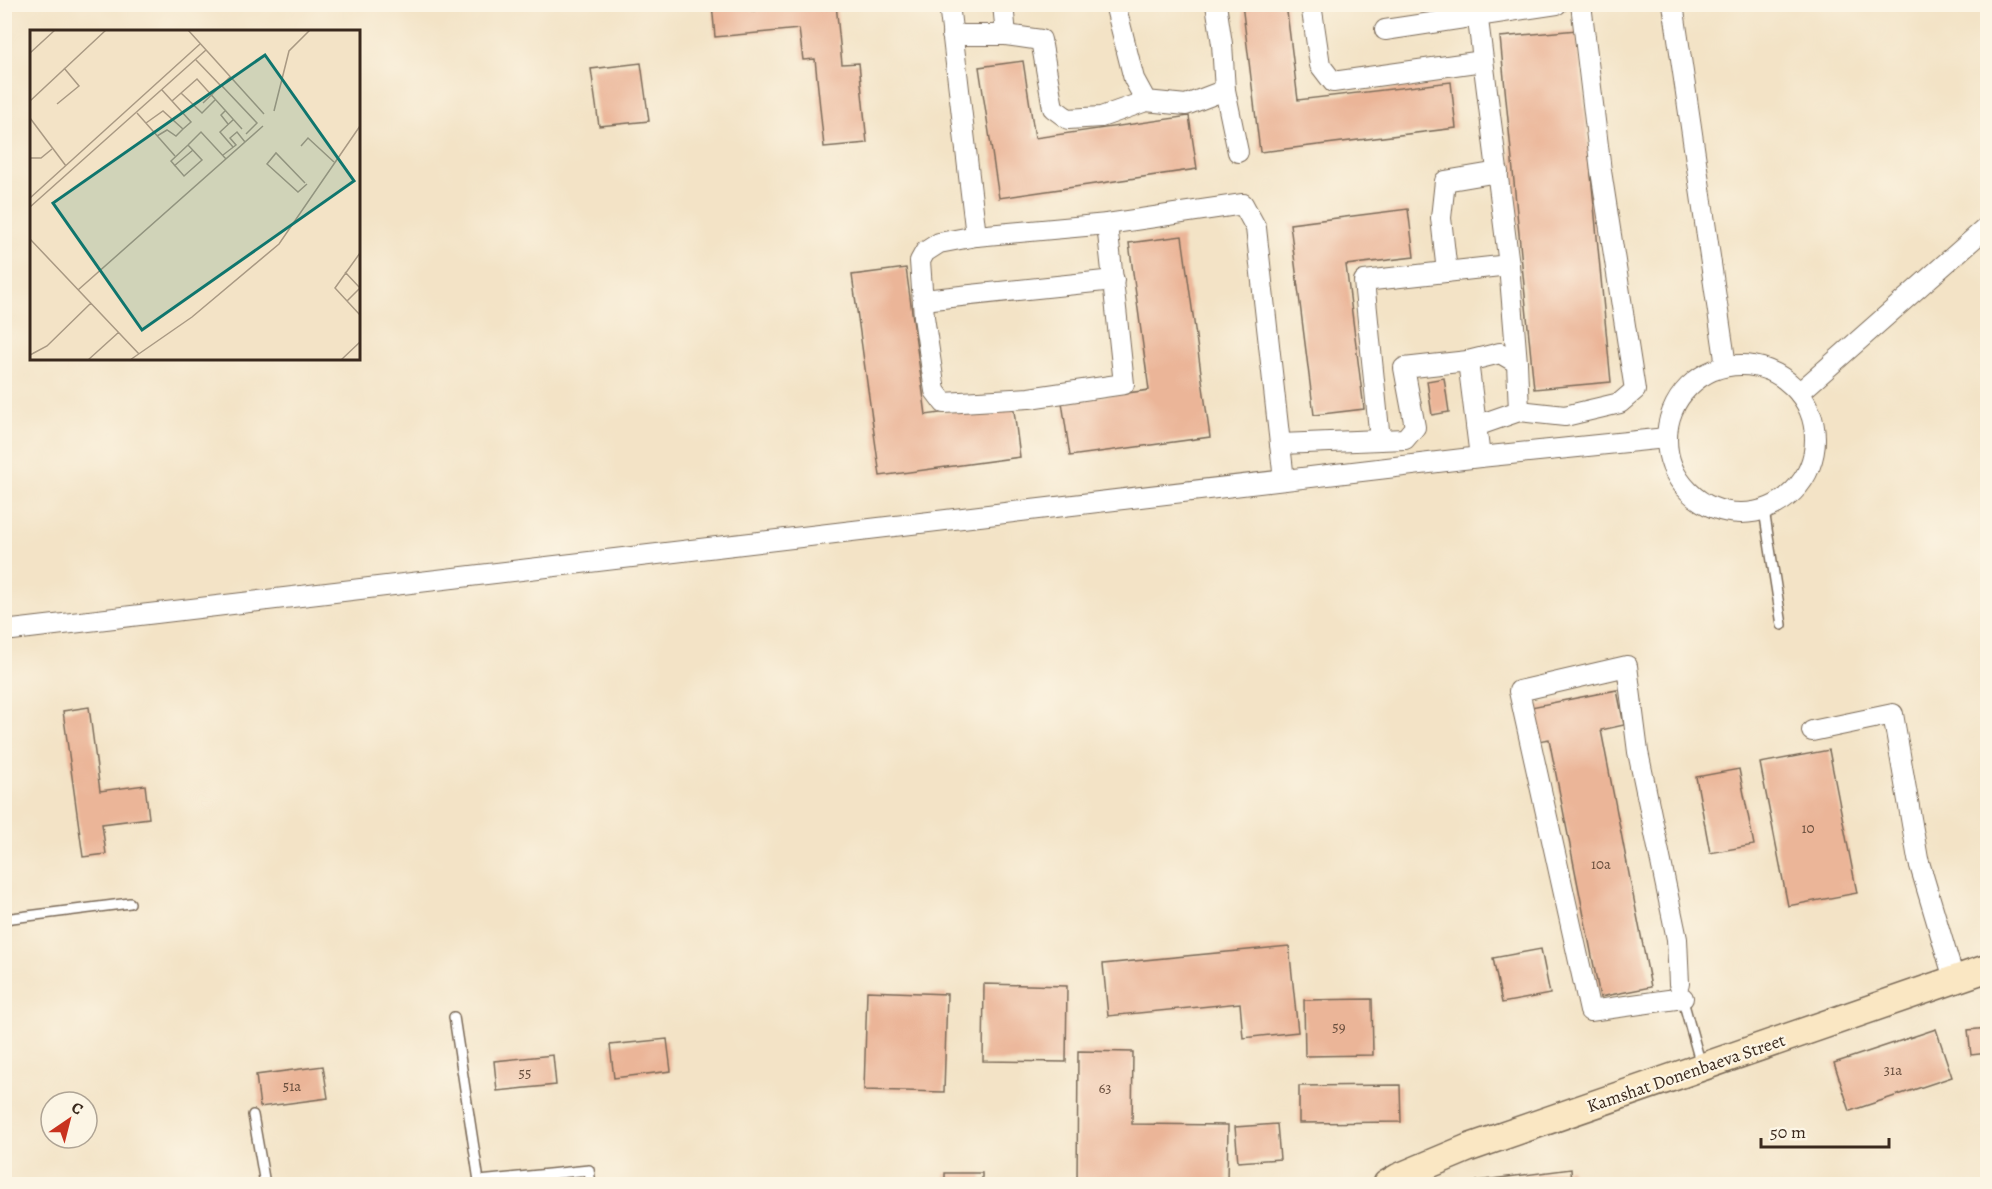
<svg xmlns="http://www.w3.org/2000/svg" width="1992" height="1189" font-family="Alegreya,serif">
	<rect width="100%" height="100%" fill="#fcf5e5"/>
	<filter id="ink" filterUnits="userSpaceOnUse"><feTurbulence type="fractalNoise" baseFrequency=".0167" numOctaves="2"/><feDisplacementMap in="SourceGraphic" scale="12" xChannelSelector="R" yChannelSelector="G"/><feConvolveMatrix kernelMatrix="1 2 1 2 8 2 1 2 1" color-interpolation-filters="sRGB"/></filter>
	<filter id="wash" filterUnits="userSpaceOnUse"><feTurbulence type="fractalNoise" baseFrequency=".008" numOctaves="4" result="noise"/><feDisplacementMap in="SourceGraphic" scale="24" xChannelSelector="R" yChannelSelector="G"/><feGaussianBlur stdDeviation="1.35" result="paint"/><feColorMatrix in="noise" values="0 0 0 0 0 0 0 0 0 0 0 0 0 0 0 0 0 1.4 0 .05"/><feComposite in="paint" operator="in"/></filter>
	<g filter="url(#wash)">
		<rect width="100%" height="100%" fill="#f3e3c6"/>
		<g id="blocks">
			<!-- building -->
			<g fill="#ebb598">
				<polygon points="712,4 751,4 752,11 775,8 775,4 836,4 842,64 859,63 867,143 824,147 815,59 803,60 799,29 715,37"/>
				<polygon points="1242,4 1286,4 1298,100 1451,82 1456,128 1260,152"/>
				<polygon points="1577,30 1611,382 1534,389 1500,37"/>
				<polygon points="1023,61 1035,138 1189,116 1197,169 999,198 979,67"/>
				<polygon points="641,63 649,121 599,126 591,69"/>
				<polygon points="1408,209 1414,257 1346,265 1364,409 1314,415 1290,224"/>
				<polygon points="1182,236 1210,437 1070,456 1062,402 1149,390 1129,243"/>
				<polygon points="906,268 926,415 1013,403 1020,457 880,476 852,275"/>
				<polygon points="1444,378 1449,412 1432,415 1427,381"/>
				<polygon points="1617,690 1624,725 1601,730 1651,987 1600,997 1549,739 1538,741 1531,707"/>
				<polygon points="89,707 100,791 145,785 149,818 102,824 106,854 83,857 63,711"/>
				<polygon points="1829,750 1857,893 1788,906 1760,763"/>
				<polygon points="1739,769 1754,845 1710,853 1696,777"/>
				<polygon points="1289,946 1298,1032 1243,1038 1240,1003 1108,1016 1103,964"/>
				<polygon points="1541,949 1550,994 1502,1003 1493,958"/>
				<polygon points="984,984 1067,986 1066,1062 983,1061"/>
				<polygon points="867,991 947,994 944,1092 864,1090"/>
				<polygon points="1372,999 1373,1055 1305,1056 1304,1000"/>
				<polygon points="1988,1028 1988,1053 1971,1055 1968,1030"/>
				<polygon points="1936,1029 1952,1077 1850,1111 1834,1063"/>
				<polygon points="667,1039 671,1071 614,1078 610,1045"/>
				<polygon points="1078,1051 1133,1052 1132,1124 1228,1125 1227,1184 1077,1184"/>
				<polygon points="553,1055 556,1085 497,1091 494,1061"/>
				<polygon points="323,1066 328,1098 260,1107 256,1075"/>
				<polygon points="1400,1085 1401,1122 1299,1123 1299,1086"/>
				<polygon points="1277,1124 1280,1159 1238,1162 1235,1127"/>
				<polygon points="1571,1169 1572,1184 1478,1184 1477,1181"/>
				<rect x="945" y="1173" width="37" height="11"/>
			</g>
		</g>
	</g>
	<g filter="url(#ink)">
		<use href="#blocks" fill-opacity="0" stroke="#7b6b59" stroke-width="1.5"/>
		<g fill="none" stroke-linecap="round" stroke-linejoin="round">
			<!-- lane casing -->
			<g stroke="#7b6b59" stroke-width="12">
				<g id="lane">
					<polyline points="1764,510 1782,625"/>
					<polyline points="4,919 130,903"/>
					<polyline points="1682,997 1701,1065"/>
					<polyline points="454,1017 479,1181 589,1170 591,1184"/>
					<polyline points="253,1115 265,1184"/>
				</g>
			</g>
			<!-- street casing -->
			<g stroke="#7b6b59" stroke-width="22">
				<g id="street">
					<polyline points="949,4 976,236"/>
					<polyline points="1003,4 1006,35"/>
					<polyline points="1115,4 1134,79 1146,101 1186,105 1225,90 1222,44 1216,4"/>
					<polyline points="1311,4 1320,65 1333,82 1483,61"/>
					<polyline points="1476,4 1509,265 1517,363"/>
					<polyline points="1673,4 1726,366"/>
					<polyline points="1385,30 1557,4"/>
					<polyline points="952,35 1006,35 1041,40 1053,108 1068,119 1101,117 1146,101"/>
					<polyline points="1225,90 1238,152"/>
					<polygon points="1107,224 1124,384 1029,398 944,403 935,391 924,317 920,261 925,252 939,243 976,236"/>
					<polyline points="1107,224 1243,204 1256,228 1284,480"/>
					<polyline points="1447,272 1441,218 1445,181 1498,172"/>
					<polyline points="923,300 1114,280"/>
					<polyline points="1468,361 1500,353 1517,363 1519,411 1476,426"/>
					<circle cx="1741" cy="439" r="74"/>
					<polyline points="1799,393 1988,226"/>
					<polyline points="1519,411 1565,416 1620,403 1635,390 1601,171 1581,4"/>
					<polyline points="1380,440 1364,281 1509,265"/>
					<polyline points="1280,444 1405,439 1415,427 1404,368 1468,361 1480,457"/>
					<polyline points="4,631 1480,457 1666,438"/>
					<polyline points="1812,731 1893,714 1918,859 1954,979"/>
					<polyline points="1679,984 1677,939 1638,752 1627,666 1519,691 1590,1011 1683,998"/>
				</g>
			</g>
			<!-- secondary casing -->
			<g stroke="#7b6b59" stroke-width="30">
				<polyline id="secondary" points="1387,1184 1399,1177 1468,1148 1988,968"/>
			</g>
			<!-- lane -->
			<use href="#lane" stroke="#fff" stroke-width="9"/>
			<!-- street -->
			<use href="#street" stroke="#fff" stroke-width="20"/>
			<!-- secondary -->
			<use href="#secondary" stroke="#fae7c3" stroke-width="27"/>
		</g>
	</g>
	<g text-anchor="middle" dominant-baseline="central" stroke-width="4.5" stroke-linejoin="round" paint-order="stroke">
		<!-- number labels -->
		<g font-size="15" fill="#674d3c">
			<text x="1808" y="828">10</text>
			<text x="1601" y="864">10а</text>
			<text x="1339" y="1027">59</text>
			<text x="1893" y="1070">31а</text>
			<text x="525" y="1073">55</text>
			<text x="292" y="1086">51а</text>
			<text x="1105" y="1088">63</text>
		</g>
		<!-- street labels -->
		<g font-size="18" fill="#3b2a1e" stroke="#fcf5e5">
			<text transform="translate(1686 1073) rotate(-19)">Kamshat Donenbaeva Street</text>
		</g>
	</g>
	<!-- overview -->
	<g transform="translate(30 30)">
		<rect width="330" height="330" fill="#f3e3c6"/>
		<path fill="none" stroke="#a99983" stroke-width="1.5" d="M 158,0 L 234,84M 0,23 L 25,0M 166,30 L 191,56M 192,56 L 227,93 L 216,104M 151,63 L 172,83 L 186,69M 0,71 L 76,0M 142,71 L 167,49 L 212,99M 173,73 L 200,47M 27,74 L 49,56 L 34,38M 196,80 L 191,85 L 198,94M 244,81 L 259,21 L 280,0M 107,83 L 145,126M 0,88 L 36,136M 116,93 L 133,81 L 153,99 L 161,92 L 132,60M 127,106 L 137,100 L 146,106 L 153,99M 158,115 L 172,130 L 154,146 L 141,131 ZM 158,115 L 171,102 L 196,129M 271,116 L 278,108 L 304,132M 203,117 L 190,102 L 204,89M 193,125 L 206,115 L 200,108 L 207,102 L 215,112M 0,128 L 11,128 L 22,119M 144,136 L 163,120M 275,153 L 246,123 L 237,134 L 268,162 L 277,154M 0,168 L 170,14M 0,177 L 176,20M 0,209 L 109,324M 330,223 L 305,258 L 330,285M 315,242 L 330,258M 48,260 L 233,96M 317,271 L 330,258M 0,325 L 17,316 L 61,273M 58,330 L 89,302M 100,330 L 162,287 L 249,214 L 330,96M 311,330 L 330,312"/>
		<path fill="#0f766e" fill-opacity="0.15" stroke="#0f766e" stroke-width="3" d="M 235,25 L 324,151 L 112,300 L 23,173 Z"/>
		<rect width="330" height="330" fill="none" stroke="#3b2a1e" stroke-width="3"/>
	</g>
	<!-- margin -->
	<rect width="1992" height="1189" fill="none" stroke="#fcf5e5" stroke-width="24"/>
	<!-- north arrow -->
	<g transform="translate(69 1120) rotate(35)"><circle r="28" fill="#fcf5e5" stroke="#afa495" stroke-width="1.5"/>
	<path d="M0-4.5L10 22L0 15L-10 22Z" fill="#c8321e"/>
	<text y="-9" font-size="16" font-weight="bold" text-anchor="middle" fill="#3b2a1e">С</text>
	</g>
	<!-- scale -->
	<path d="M1761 1138v9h128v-9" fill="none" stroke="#3b2a1e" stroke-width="3"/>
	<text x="1770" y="1138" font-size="18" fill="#3b2a1e" stroke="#fcf5e5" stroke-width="4.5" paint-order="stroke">50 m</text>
</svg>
